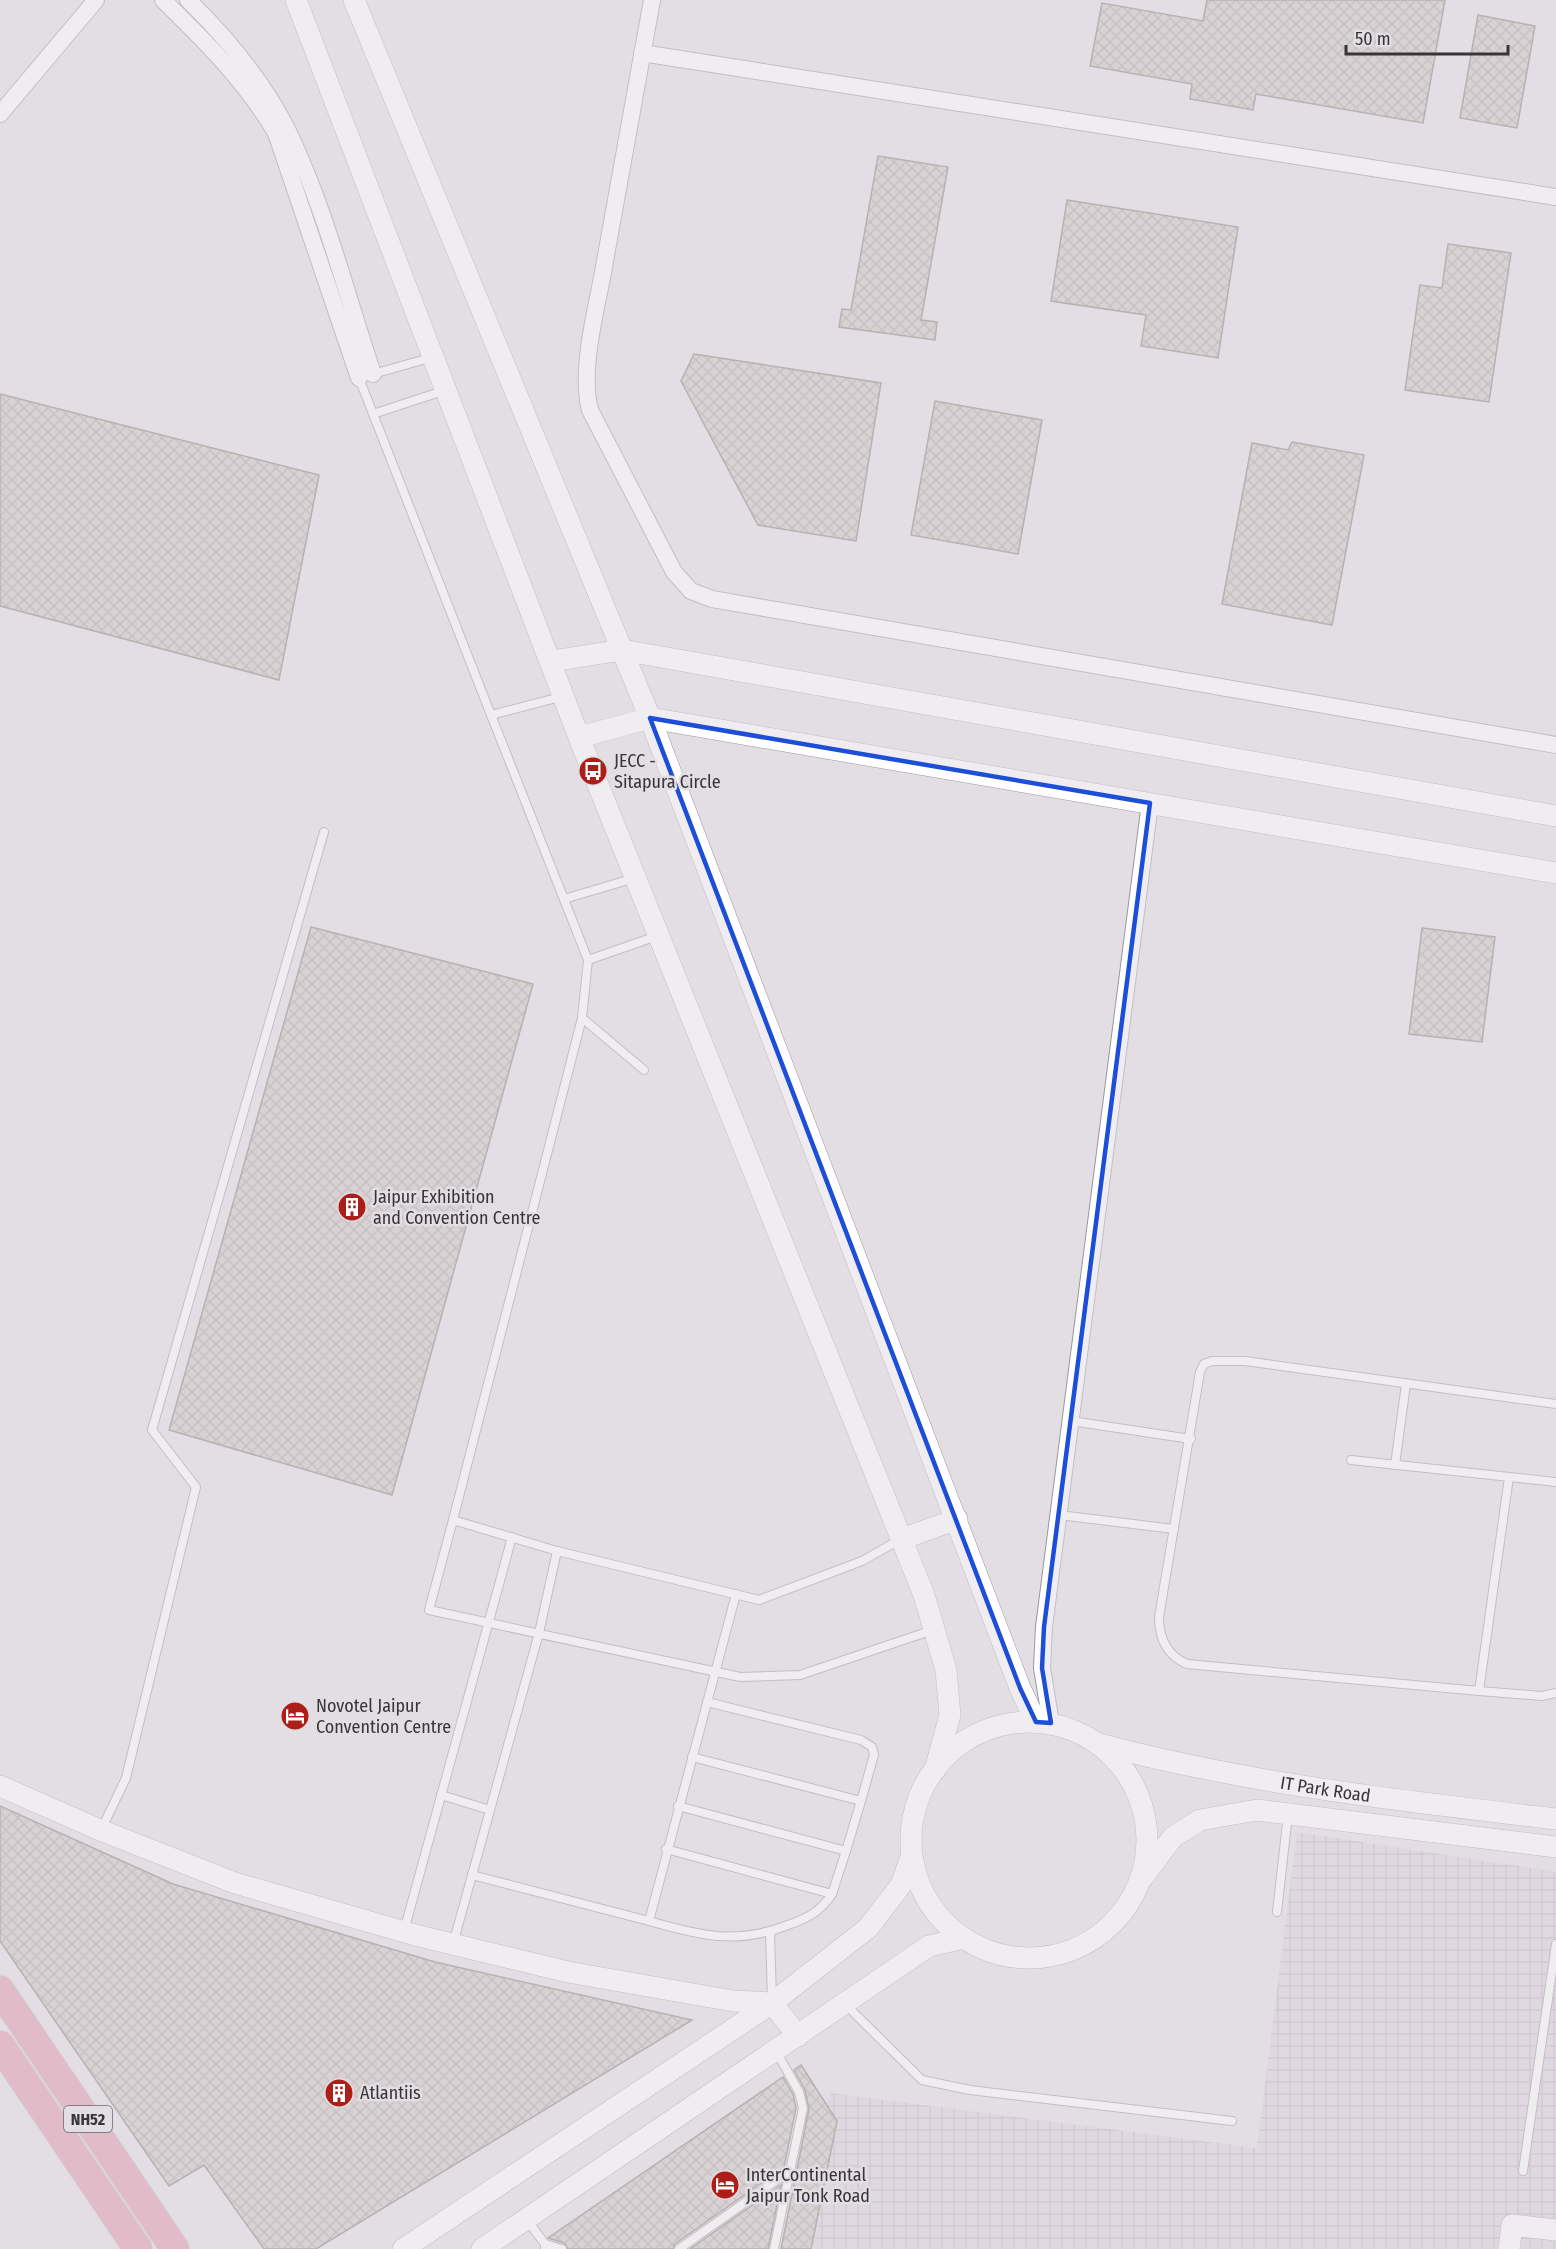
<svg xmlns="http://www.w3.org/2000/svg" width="1556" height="2249" font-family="'Fira Sans Condensed',sans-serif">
	<defs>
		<pattern id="industrial-grid" width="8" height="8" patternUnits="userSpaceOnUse" patternTransform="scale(1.5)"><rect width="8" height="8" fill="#dad0dc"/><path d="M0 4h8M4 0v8" fill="none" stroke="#bcb3be"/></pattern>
		<pattern id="building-cross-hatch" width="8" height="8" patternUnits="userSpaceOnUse" patternTransform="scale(1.5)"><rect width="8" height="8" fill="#cbc4c0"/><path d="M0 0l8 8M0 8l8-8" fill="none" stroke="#a6a09d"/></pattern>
	</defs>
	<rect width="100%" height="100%" fill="#e3dee4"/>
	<!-- industrial -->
	<polygon fill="url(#industrial-grid)" points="1297,1832 1556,1872 1556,2249 797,2249 830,2093 1257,2148"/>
	<!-- building -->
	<g fill="url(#building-cross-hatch)" stroke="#807a76" stroke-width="1.5">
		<polygon points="1207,0 1445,0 1423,123 1256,94 1253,110 1190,99 1192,84 1090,66 1102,3 1203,21"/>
		<polygon points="1478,15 1535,26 1517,128 1460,118"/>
		<polygon points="878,156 948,167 921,320 937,322 935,340 839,327 842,309 851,310"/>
		<polygon points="1067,200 1238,227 1218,358 1141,346 1146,315 1051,301"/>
		<polygon points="1448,244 1511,253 1489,402 1405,390 1420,285 1442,288"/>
		<polygon points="694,354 881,383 856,541 758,525 681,381"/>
		<polygon points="0,394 319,475 279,680 0,606"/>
		<polygon points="935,401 1042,420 1018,554 911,535"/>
		<polygon points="1292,442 1364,455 1332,625 1222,604 1252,443 1288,450"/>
		<polygon points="311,927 533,984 392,1495 169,1430"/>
		<polygon points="1422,928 1495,937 1482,1042 1409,1034"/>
		<polygon points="0,1806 173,1884 435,1962 692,2020 316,2249 264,2249 204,2165 169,2186 0,1941"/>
		<polygon points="801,2065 837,2121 811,2249 781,2249 809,2109 805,2090 794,2070"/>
		<polygon points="783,2077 793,2094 796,2108 784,2167 675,2244 673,2249 568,2249 564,2243 548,2238"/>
		<polygon points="781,2185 768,2249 690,2249"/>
	</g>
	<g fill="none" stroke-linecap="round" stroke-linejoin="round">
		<!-- service casing -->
		<g stroke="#9c979d" stroke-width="10">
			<g id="service">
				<polyline points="433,357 359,378 491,715 564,696"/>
				<polyline points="373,414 446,390"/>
				<polyline points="491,715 588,960"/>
				<polyline points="564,899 635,878"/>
				<polyline points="582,1018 453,1520 557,1551 759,1600 862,1561 901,1539"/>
				<polyline points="644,1070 582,1018 588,960 657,936"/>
				<path d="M 1556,1404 L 1245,1361 L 1212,1361 L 1204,1364 L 1200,1372 L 1159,1617 C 1159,1638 1166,1655 1187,1664 L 1479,1691 L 1542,1696 L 1556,1693"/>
				<polyline points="1071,1421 1191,1439"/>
				<polyline points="1351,1460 1556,1482"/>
				<polyline points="1395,1465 1406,1384"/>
				<polyline points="1059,1515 1174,1529"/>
				<polyline points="453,1520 429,1610 740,1677 800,1675 933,1630"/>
				<polyline points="1479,1691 1509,1477"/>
				<polyline points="707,1702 861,1740 872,1747 874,1755 861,1801"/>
				<polyline points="692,1757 861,1801 846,1851"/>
				<polyline points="441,1795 490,1810"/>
				<polyline points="678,1806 846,1851 832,1894"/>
				<polyline points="101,1830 126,1778 196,1487 152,1430 324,832"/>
				<polyline points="472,1875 649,1921 736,1594"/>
				<polyline points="1277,1912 1288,1814"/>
				<path d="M 649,1921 C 701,1936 737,1945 788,1925 C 808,1918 820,1912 832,1894 L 666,1849"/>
				<polyline points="404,1931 512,1537"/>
				<polyline points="770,1932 772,2000"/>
				<polyline points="453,1944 539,1633 557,1551"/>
				<polyline points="845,2004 922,2080 970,2090 1232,2121"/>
				<polyline points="1523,2171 1556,1944"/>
				<polyline points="527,2220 545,2244 545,2249"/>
				<polyline points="545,2244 562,2249"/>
				<polyline points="679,2249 791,2170"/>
				<polyline points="774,2249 803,2108 799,2092 776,2051"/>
			</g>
		</g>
		<!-- minor casing -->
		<g stroke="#9c979d" stroke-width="18">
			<g id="minor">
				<path d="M 163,0 C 205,41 246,82 276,133 L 359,378"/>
				<path d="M 188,0 C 226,37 264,83 288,131 C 325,208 346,293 373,374"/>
				<path d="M 652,0 C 636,87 621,174 605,261 C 598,305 579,367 590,410 L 674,572 L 691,591 L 712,599 L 1556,745"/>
				<polyline points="642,53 1556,197"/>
				<polyline points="0,114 96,0"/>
				<polyline points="1051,1723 1042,1668 1044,1627 1150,803"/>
			</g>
		</g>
		<!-- tertiary casing -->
		<g stroke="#9c979d" stroke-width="22">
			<g id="tertiary">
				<polyline points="296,0 582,745 924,1595 946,1670 950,1715 935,1770"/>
				<polyline points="354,0 650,718 1020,1688 1036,1722"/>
				<polyline points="552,661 622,650 1556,816"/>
				<polyline points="580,737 650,718 1556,873"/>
				<polyline points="902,1539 957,1519"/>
				<circle cx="1029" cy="1840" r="118"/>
				<path id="s1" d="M 1099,1744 C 1249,1784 1402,1801 1556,1819"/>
				<polyline points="0,1786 100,1830 235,1883 415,1935 568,1972 733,2001 772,2003 798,2036"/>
				<polyline points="1144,1876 1173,1837 1200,1820 1257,1810 1556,1847"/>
				<polyline points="403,2249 772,2003 868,1928 901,1885 911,1857"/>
				<polyline points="482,2249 929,1946 964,1938"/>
				<polyline points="1509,2249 1512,2225 1556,2230"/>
			</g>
		</g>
		<!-- trunk casing -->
		<g stroke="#bfbebf" stroke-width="30">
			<g id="trunk">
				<polyline points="0,1990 175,2249"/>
				<polyline points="0,2045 138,2249"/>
			</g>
		</g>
		<!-- service -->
		<use href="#service" stroke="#fff" stroke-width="8"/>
		<!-- minor -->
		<use href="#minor" stroke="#fff" stroke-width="16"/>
		<!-- tertiary -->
		<use href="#tertiary" stroke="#fff" stroke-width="21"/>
		<!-- trunk -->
		<use href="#trunk" stroke="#de90a4" stroke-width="28"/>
	</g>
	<!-- marked area -->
	<path d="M0 0H1556V2249H0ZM 650,718 L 1150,803 L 1044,1627 L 1042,1668 L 1051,1723 L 1036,1722 L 1020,1688 Z" fill="#e3dee4" fill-opacity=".55" fill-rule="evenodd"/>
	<path fill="none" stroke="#1d4ed8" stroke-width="4.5" stroke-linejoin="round" d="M 650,718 L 1150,803 L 1044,1627 L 1042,1668 L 1051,1723 L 1036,1722 L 1020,1688 Z"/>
	<!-- icons -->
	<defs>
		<g id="bus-disc" transform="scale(1.5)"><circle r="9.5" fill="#ae1e18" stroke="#e3dee4"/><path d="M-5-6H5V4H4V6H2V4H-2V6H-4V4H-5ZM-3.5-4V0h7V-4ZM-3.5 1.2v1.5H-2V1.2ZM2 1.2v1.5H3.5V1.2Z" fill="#fff"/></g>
		<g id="building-disc" transform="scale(1.5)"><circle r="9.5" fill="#ae1e18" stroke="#e3dee4"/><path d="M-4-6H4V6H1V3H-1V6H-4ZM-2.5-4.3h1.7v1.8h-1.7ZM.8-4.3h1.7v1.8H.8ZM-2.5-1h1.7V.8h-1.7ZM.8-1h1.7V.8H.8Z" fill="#fff"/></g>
		<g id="hotel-disc" transform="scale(1.5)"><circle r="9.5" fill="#ae1e18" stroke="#e3dee4"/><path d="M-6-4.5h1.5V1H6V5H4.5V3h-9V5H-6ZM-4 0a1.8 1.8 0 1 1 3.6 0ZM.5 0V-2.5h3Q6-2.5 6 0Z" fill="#fff"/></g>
	</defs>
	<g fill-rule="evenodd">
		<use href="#bus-disc" x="593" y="771"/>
		<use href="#building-disc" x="352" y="1207"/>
		<use href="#hotel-disc" x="295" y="1716"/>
		<use href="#building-disc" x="339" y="2093"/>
		<use href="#hotel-disc" x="725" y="2185"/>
	</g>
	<g text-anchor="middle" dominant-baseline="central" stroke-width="5" stroke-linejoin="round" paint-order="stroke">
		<!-- shield labels -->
		<rect fill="#e3dee4" stroke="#6b686c" stroke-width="1.5" x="64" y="2106" width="48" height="26" rx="4.5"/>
		<g font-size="16" font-weight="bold" fill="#373538">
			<text x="88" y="2119">NH52</text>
		</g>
		<!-- poi labels -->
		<g font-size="18" fill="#373538" stroke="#e3dee4" text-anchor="start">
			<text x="614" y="761">JECC -<tspan x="614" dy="21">Sitapura Circle</tspan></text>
			<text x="373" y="1197">Jaipur Exhibition<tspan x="373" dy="21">and Convention Centre</tspan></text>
			<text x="316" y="1706">Novotel Jaipur<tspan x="316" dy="21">Convention Centre</tspan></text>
			<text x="360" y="2093">Atlantiis</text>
			<text x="746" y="2175">InterContinental<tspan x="746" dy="21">Jaipur Tonk Road</tspan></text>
		</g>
		<!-- street labels -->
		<g font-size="18" fill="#373538" stroke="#e3dee4">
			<text stroke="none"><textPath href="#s1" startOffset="231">IT Park Road</textPath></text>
		</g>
	</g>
	<!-- scale -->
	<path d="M1346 45v9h162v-9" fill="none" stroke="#373538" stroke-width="3"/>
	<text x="1355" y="45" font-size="18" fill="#373538" stroke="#e3dee4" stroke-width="4.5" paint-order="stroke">50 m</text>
</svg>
